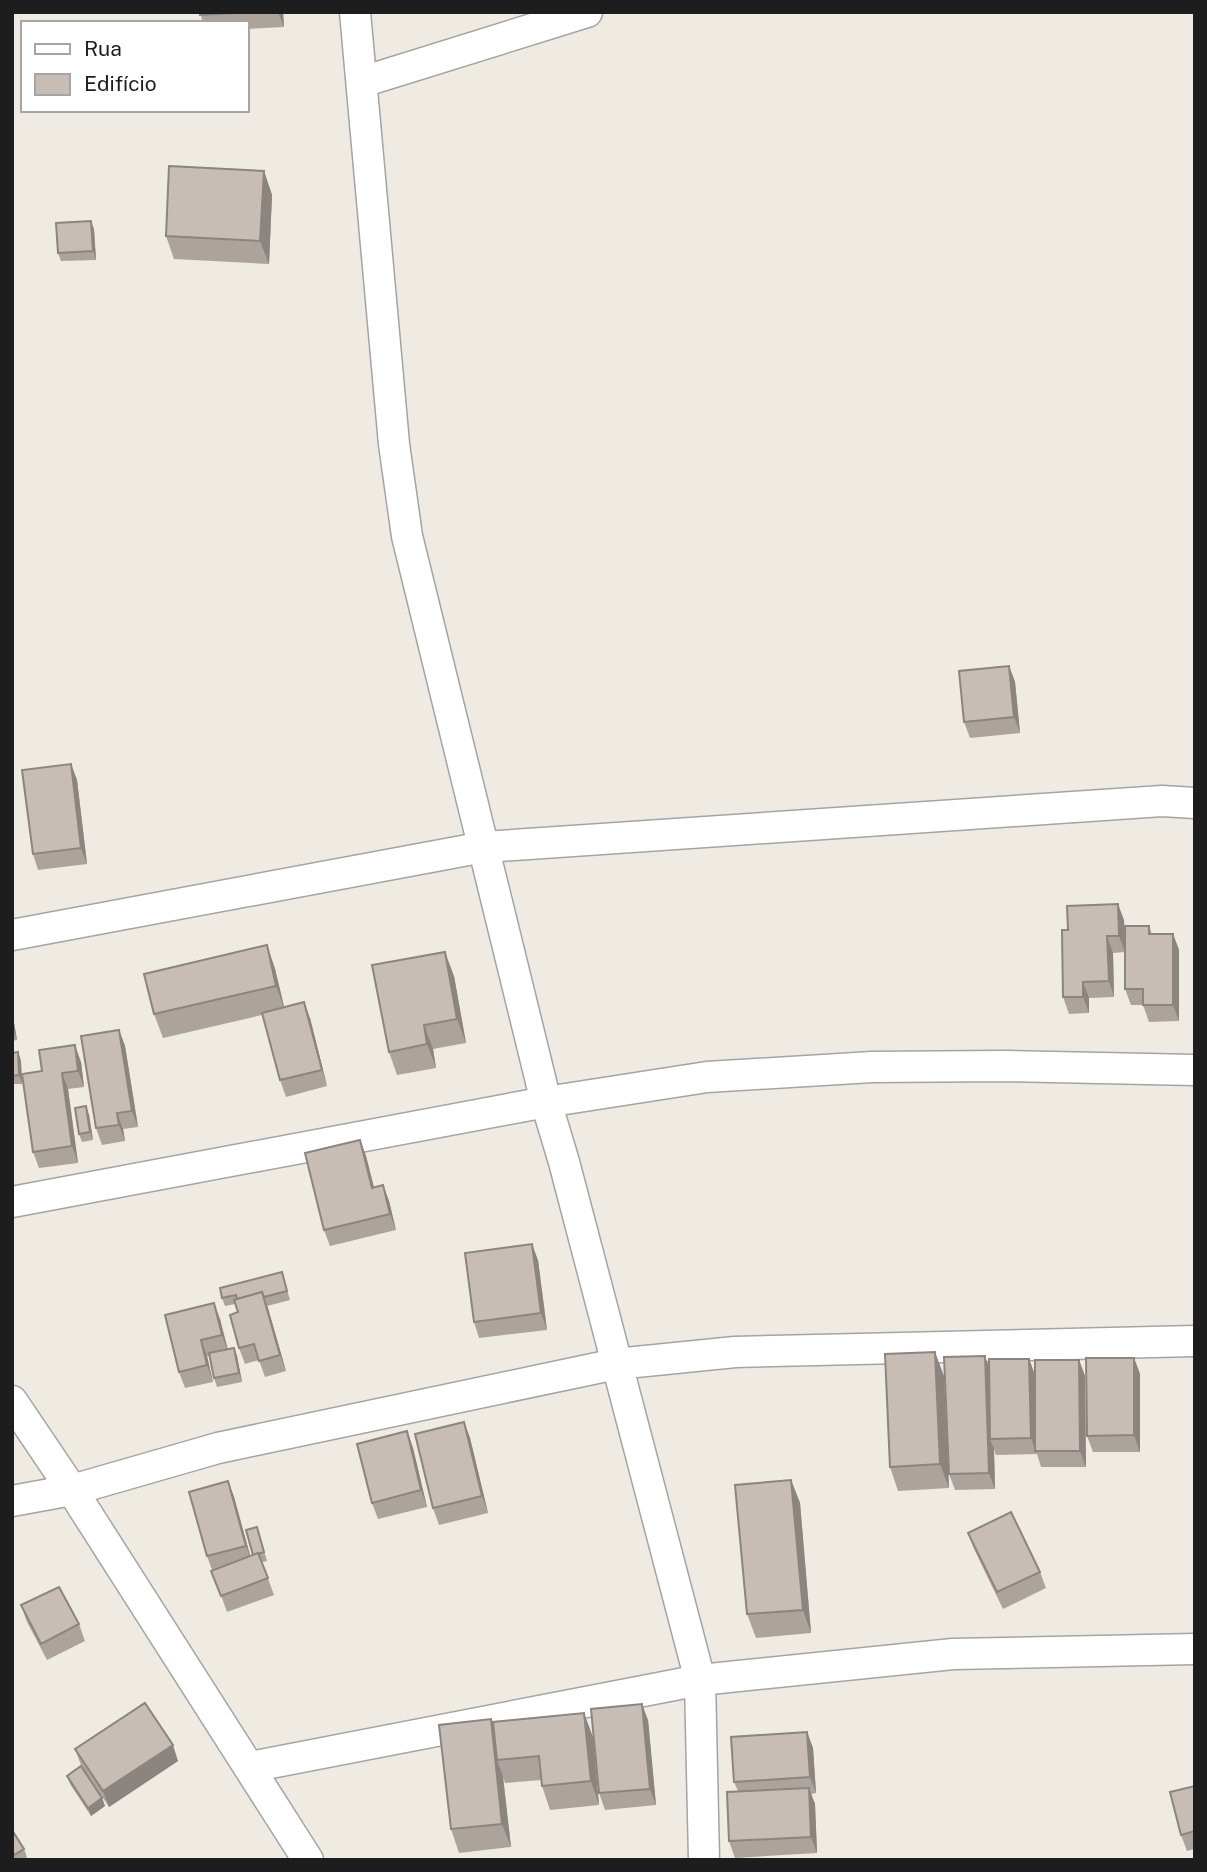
<svg xmlns="http://www.w3.org/2000/svg" width="1207" height="1872" font-family="'Public Sans',sans-serif">
	<rect width="100%" height="100%" fill="#efebe2"/>
	<g fill="none" stroke-linecap="round" stroke-linejoin="round">
		<!-- street casing -->
		<g stroke="#a4a4a4" stroke-width="33">
			<g id="street">
				<polyline points="355,12 394,444 407,536 546,1102 564,1162 700,1680 704,1860"/>
				<polyline points="362,82 587,12"/>
				<polyline points="12,935 484,847 1162,801 1195,803"/>
				<polyline points="12,1202 546,1102 707,1077 872,1067 1004,1066 1195,1070"/>
				<polyline points="12,1401 72,1490 308,1860"/>
				<polyline points="12,1501 72,1490 218,1448 616,1364 735,1352 1195,1341"/>
				<polyline points="250,1767 700,1680 953,1654 1195,1649"/>
			</g>
		</g>
		<!-- street -->
		<use href="#street" stroke="#fff" stroke-width="30"/>
	</g>
	<!-- wall -->
	<g fill="#aca39c">
		<polygon points="200,12 283,12 284,27 247,29 247,23 203,23"/>
		<polygon points="264,171 272,195 269,264 174,259 166,236"/>
		<polygon points="94,229 96,260 61,261 58,253"/>
		<polygon points="1009,666 1015,682 1020,733 970,738 964,722"/>
		<polygon points="71,764 77,780 87,864 38,870 33,854"/>
		<polygon points="1124,920 1125,952 1113,953 1114,997 1089,998 1089,1013 1069,1014 1063,997 1068,930"/>
		<polygon points="1149,926 1152,934 1173,934 1179,950 1179,1021 1149,1022 1143,1005 1131,1005 1125,989"/>
		<polygon points="267,945 275,969 284,1007 310,1018 327,1086 286,1097 280,1080 262,1015 163,1038 154,1014"/>
		<polygon points="454,976 466,1043 433,1049 436,1068 397,1075 389,1052"/>
		<polygon points="12,1011 17,1040 12,1041"/>
		<polygon points="119,1030 125,1046 138,1127 123,1129 125,1141 102,1145 96,1128"/>
		<polygon points="18,1052 21,1061 22,1084 12,1084 12,1053"/>
		<polygon points="81,1062 84,1087 68,1089 78,1163 39,1168 33,1152 42,1071"/>
		<polygon points="86,1106 89,1115 93,1140 82,1142 79,1134"/>
		<polygon points="360,1140 366,1156 374,1187 383,1185 389,1201 396,1230 330,1246 324,1230"/>
		<polygon points="538,1260 547,1330 479,1338 474,1322"/>
		<polygon points="282,1272 290,1300 267,1306 286,1371 265,1377 259,1360 245,1364 239,1348 238,1312 235,1304 225,1306 222,1298"/>
		<polygon points="165,1315 220,1319 228,1349 234,1348 237,1356 242,1382 217,1387 214,1378 209,1356 207,1356 213,1382 185,1388 179,1372"/>
		<polygon points="1134,1358 1140,1374 1140,1452 1093,1452 1087,1436"/>
		<polygon points="1029,1359 1035,1375 1035,1403 1079,1360 1085,1376 1086,1467 1041,1467 1037,1454 996,1455 994,1449 995,1489 955,1490 949,1474 989,1367"/>
		<polygon points="944,1376 949,1488 898,1491 890,1467"/>
		<polygon points="464,1422 470,1438 488,1513 439,1525 433,1508"/>
		<polygon points="407,1431 413,1448 427,1507 378,1519 372,1503"/>
		<polygon points="791,1480 800,1503 811,1633 756,1638 747,1614"/>
		<polygon points="228,1481 234,1497 250,1556 253,1555 257,1527 267,1561 262,1562 274,1595 227,1612 207,1556"/>
		<polygon points="968,1533 1040,1572 1046,1588 1003,1609 974,1549"/>
		<polygon points="21,1605 79,1624 85,1641 47,1660 27,1622"/>
		<polygon points="648,1720 656,1805 605,1810 599,1793"/>
		<polygon points="494,1729 593,1737 599,1805 550,1810 542,1786 541,1780 505,1783 503,1777 511,1847 459,1853 451,1829"/>
		<polygon points="807,1732 813,1748 816,1793 811,1794 815,1804 817,1853 735,1858 729,1841 738,1791 734,1782"/>
		<polygon points="75,1749 178,1761 109,1807 81,1765"/>
		<polygon points="67,1776 102,1798 105,1806 91,1816 70,1784"/>
		<polygon points="1195,1786 1195,1849 1187,1851 1181,1835"/>
		<polygon points="12,1830 24,1849 27,1857 23,1860 12,1860"/>
	</g>
	<!-- shaded-wall -->
	<g fill="#8c847f">
		<polygon points="278,12 283,12 284,27"/>
		<polygon points="264,171 272,195 269,264 260,241"/>
		<polygon points="91,221 94,229 96,260 93,251"/>
		<polygon points="1009,666 1015,682 1020,733 1014,717"/>
		<polygon points="71,764 77,780 87,864 81,848"/>
		<polygon points="1118,904 1124,920 1125,952 1119,936"/>
		<polygon points="1173,934 1179,950 1179,1021 1173,1005"/>
		<polygon points="1107,936 1113,953 1114,997 1109,981"/>
		<polygon points="267,945 275,969 285,1010 276,986"/>
		<polygon points="445,952 454,976 466,1043 457,1019"/>
		<polygon points="1083,982 1089,998 1089,1013 1083,997"/>
		<polygon points="304,1002 310,1018 327,1086 322,1070"/>
		<polygon points="12,1011 17,1040 12,1027"/>
		<polygon points="424,1025 433,1049 436,1068 427,1044"/>
		<polygon points="119,1030 125,1046 138,1127 132,1111"/>
		<polygon points="75,1045 81,1062 84,1087 78,1071"/>
		<polygon points="18,1052 21,1061 22,1084 19,1075"/>
		<polygon points="62,1073 68,1089 78,1163 72,1146"/>
		<polygon points="86,1106 89,1115 93,1140 90,1132"/>
		<polygon points="117,1113 123,1129 125,1141 119,1125"/>
		<polygon points="360,1140 366,1156 378,1204 372,1188"/>
		<polygon points="383,1185 389,1201 396,1230 390,1214"/>
		<polygon points="532,1244 538,1260 547,1330 541,1313"/>
		<polygon points="262,1292 268,1308 286,1371 280,1355"/>
		<polygon points="214,1303 220,1319 228,1352 222,1335"/>
		<polygon points="201,1340 207,1356 213,1382 207,1365"/>
		<polygon points="234,1348 237,1356 242,1382 239,1373"/>
		<polygon points="935,1352 944,1376 949,1488 940,1464"/>
		<polygon points="985,1356 991,1372 990,1439 994,1449 995,1489 989,1473"/>
		<polygon points="1134,1358 1140,1374 1140,1452 1134,1435"/>
		<polygon points="1029,1359 1035,1375 1036,1451 1035,1451 1037,1455 1031,1438"/>
		<polygon points="1079,1360 1085,1376 1086,1467 1080,1451"/>
		<polygon points="464,1422 470,1438 488,1513 482,1496"/>
		<polygon points="407,1431 413,1448 427,1507 421,1490"/>
		<polygon points="791,1480 800,1503 811,1633 803,1610"/>
		<polygon points="228,1481 234,1497 252,1562 246,1546"/>
		<polygon points="642,1704 648,1720 656,1805 650,1789"/>
		<polygon points="584,1713 593,1737 599,1805 591,1781"/>
		<polygon points="491,1719 499,1743 497,1760 503,1777 511,1847 502,1824"/>
		<polygon points="807,1732 813,1748 816,1793 810,1777"/>
		<polygon points="173,1745 178,1761 109,1807 103,1791"/>
		<polygon points="809,1788 815,1804 817,1853 811,1837"/>
		<polygon points="102,1798 105,1806 91,1816 88,1808"/>
	</g>
	<!-- building -->
	<g fill="#c8bdb5" stroke="#8c847f" stroke-width="2">
		<polygon points="200,12 249,12 200,15"/>
		<polygon points="169,166 264,171 260,241 166,236"/>
		<polygon points="91,221 93,251 58,253 56,223"/>
		<polygon points="1009,666 1014,717 964,722 959,671"/>
		<polygon points="71,764 81,848 33,854 22,770"/>
		<polygon points="1118,904 1119,936 1107,936 1109,981 1083,982 1083,997 1063,997 1062,930 1068,930 1067,906"/>
		<polygon points="1125,926 1149,926 1149,934 1173,934 1173,1005 1143,1005 1143,989 1125,989"/>
		<polygon points="267,945 276,986 154,1014 144,974"/>
		<polygon points="445,952 457,1019 424,1025 427,1044 389,1052 372,965"/>
		<polygon points="304,1002 322,1070 280,1080 262,1013"/>
		<polygon points="119,1030 132,1111 117,1113 119,1125 96,1128 81,1036"/>
		<polygon points="75,1045 78,1071 62,1073 72,1146 33,1152 22,1074 42,1071 39,1050"/>
		<polygon points="18,1052 19,1075 12,1076 12,1053"/>
		<polygon points="86,1106 90,1132 79,1134 75,1108"/>
		<polygon points="360,1140 372,1188 383,1185 390,1214 324,1230 305,1153"/>
		<polygon points="532,1244 541,1313 474,1322 465,1253"/>
		<polygon points="282,1272 287,1291 264,1297 262,1292 237,1299 236,1295 222,1298 220,1288"/>
		<polygon points="262,1292 280,1355 259,1361 254,1344 239,1348 230,1315 238,1312 234,1300"/>
		<polygon points="214,1303 222,1335 201,1340 207,1365 179,1372 165,1315"/>
		<polygon points="234,1348 239,1373 214,1378 209,1353"/>
		<polygon points="935,1352 940,1464 890,1467 885,1354"/>
		<polygon points="985,1356 989,1473 949,1474 944,1357"/>
		<polygon points="1086,1358 1134,1358 1134,1435 1087,1436"/>
		<polygon points="989,1359 1029,1359 1031,1438 990,1439"/>
		<polygon points="1035,1360 1079,1360 1080,1451 1035,1451"/>
		<polygon points="464,1422 482,1496 433,1508 415,1434"/>
		<polygon points="407,1431 421,1490 372,1503 357,1444"/>
		<polygon points="791,1480 803,1610 747,1614 735,1485"/>
		<polygon points="228,1481 246,1546 207,1556 189,1492"/>
		<polygon points="1011,1512 1040,1572 997,1592 968,1533"/>
		<polygon points="257,1527 264,1552 253,1555 246,1530"/>
		<polygon points="258,1553 268,1578 221,1596 211,1571"/>
		<polygon points="59,1587 79,1624 41,1644 21,1605"/>
		<polygon points="145,1703 173,1745 103,1791 75,1749"/>
		<polygon points="642,1704 650,1789 599,1793 591,1709"/>
		<polygon points="584,1713 591,1781 542,1786 539,1756 497,1760 493,1722"/>
		<polygon points="491,1719 502,1824 451,1829 439,1725"/>
		<polygon points="807,1732 810,1777 734,1782 731,1737"/>
		<polygon points="81,1766 102,1798 88,1808 67,1776"/>
		<polygon points="1195,1786 1195,1831 1181,1835 1170,1792"/>
		<polygon points="809,1788 811,1837 729,1841 727,1792"/>
		<polygon points="12,1830 24,1849 12,1856"/>
	</g>
	<!-- border -->
	<rect width="1207" height="1872" fill="none" stroke="#1d1d1d" stroke-width="28"/>
	<!-- legend -->
	<rect x="21" y="21" width="228" height="91" fill="#ffffff" stroke="#a5a5a5" stroke-width="2"/>
	<rect x="35" y="44" width="35" height="10" fill="#ffffff" stroke="#a5a5a5" stroke-width="2"/>
	<text x="84" y="56" font-size="21" fill="#1d1d1d">Rua</text>
	<rect x="35" y="74" width="35" height="21" fill="#c8bdb5" stroke="#a5a5a5" stroke-width="2"/>
	<text x="84" y="91" font-size="21" fill="#1d1d1d">Edifício</text>
</svg>
